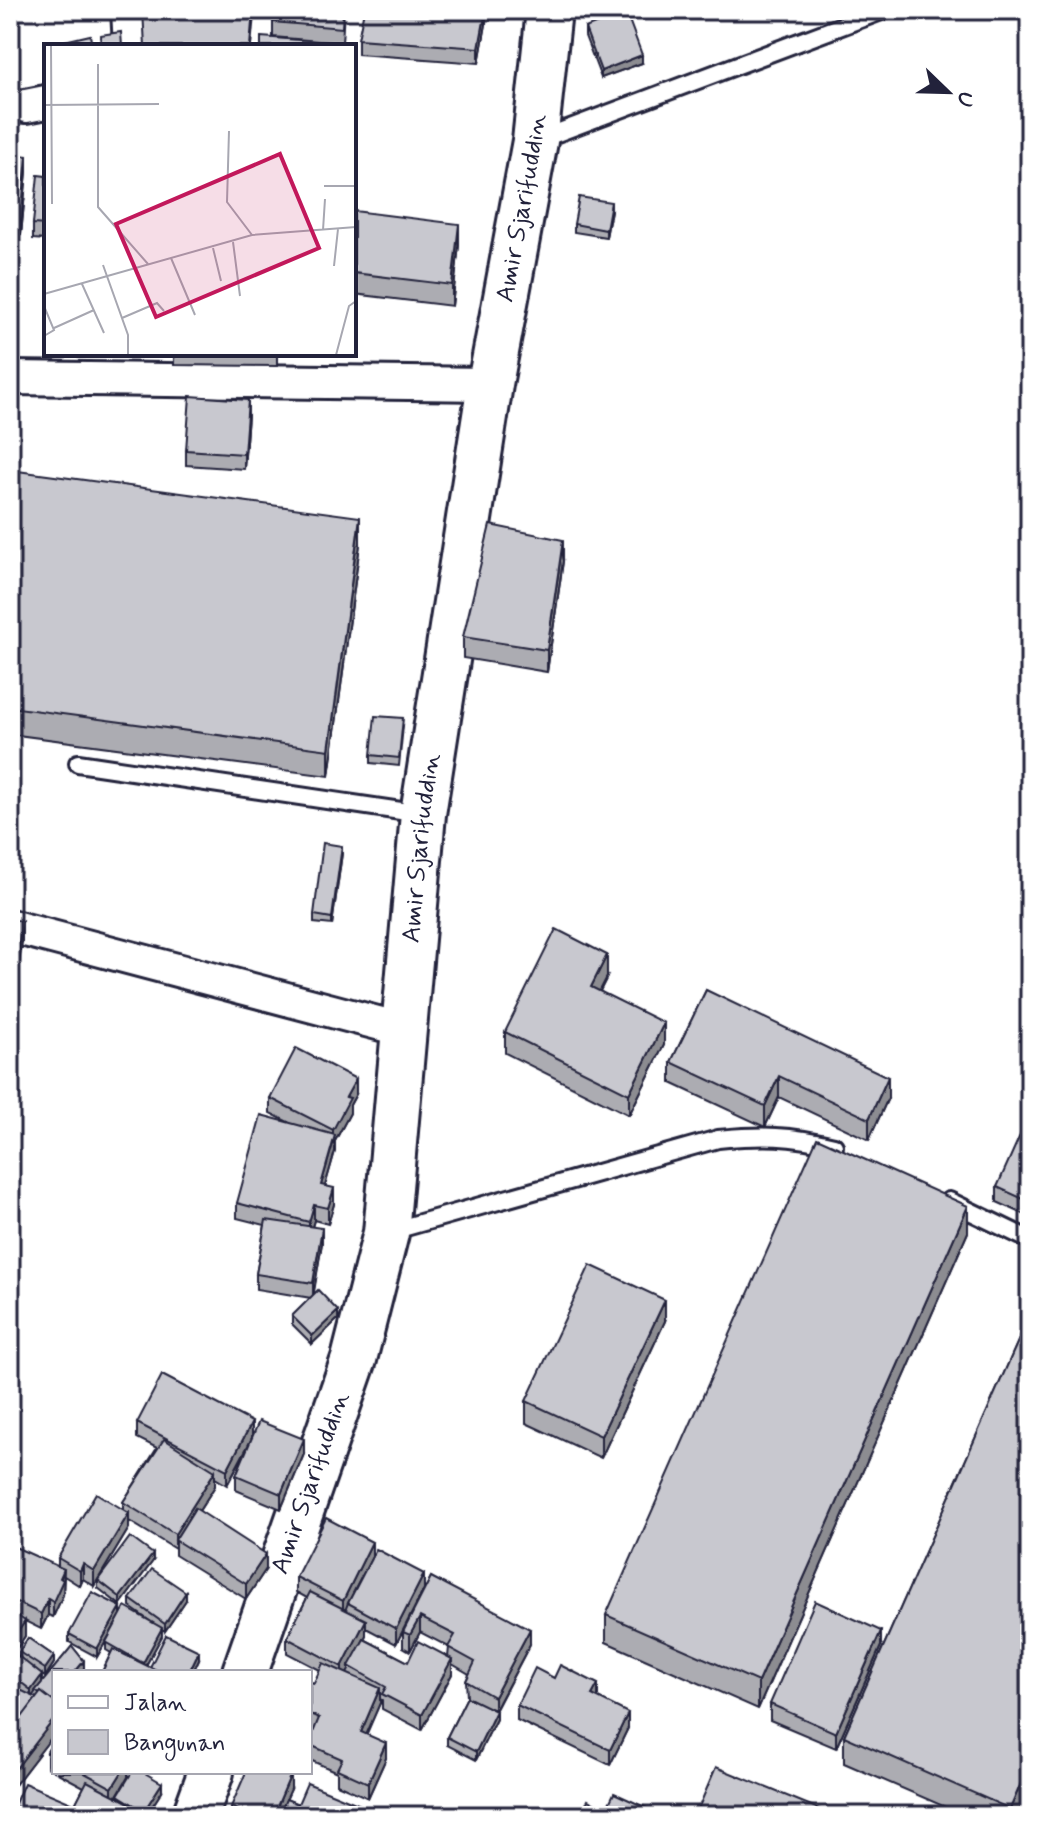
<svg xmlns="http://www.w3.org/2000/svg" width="1040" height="1826" font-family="Mynerve,sans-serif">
	<rect width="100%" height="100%" fill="#fff"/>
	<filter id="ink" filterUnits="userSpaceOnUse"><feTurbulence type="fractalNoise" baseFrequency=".0125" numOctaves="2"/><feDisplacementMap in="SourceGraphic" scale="16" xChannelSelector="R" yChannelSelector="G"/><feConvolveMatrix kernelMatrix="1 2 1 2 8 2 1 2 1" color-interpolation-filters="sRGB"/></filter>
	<g filter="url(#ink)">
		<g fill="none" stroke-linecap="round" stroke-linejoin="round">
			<!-- lane casing -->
			<g stroke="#22223b" stroke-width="22">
				<g id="lane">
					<polyline points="541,139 884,10"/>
					<polyline points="78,763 421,814"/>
					<polyline points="949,1201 1030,1240"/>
					<path d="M 388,1232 L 718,1139 C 763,1135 790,1135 834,1146"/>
				</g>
			</g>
			<!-- street casing -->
			<g stroke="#22223b" stroke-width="38">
				<g id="street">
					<polyline points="128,10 130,46"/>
					<polyline points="26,106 46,102"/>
					<polyline points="10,378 490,384"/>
					<polyline points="10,926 404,1030"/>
				</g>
			</g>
			<!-- secondary casing -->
			<g stroke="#22223b" stroke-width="50">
				<g id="secondary">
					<path id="s1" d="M 245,1672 L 354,1359 L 386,1233 L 423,814 L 490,384 L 535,141 L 549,10"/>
					<polyline points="195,1816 211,1772"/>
				</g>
			</g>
			<!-- lane -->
			<use href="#lane" stroke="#fff" stroke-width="16"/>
			<!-- street -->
			<use href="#street" stroke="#fff" stroke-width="32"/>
			<!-- secondary -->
			<use href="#secondary" stroke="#fff" stroke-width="44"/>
		</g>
		<!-- wall -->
		<g fill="#acacb2" stroke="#22223b" stroke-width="2">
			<polygon points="344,10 342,43 273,37 273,22"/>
			<polygon points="486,24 479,63 358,54 358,39"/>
			<polygon points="585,28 642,63 601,78 585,36"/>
			<polygon points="10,63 13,101 13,117 10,117"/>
			<polygon points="10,154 27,171 21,235 10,234"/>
			<polygon points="46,176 46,240 33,239 33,224"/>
			<polygon points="611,210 606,237 574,232 574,224"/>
			<polygon points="354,211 459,245 452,306 354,294"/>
			<polygon points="174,354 277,354 277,366 174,365"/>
			<polygon points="248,415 244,469 186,465 186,450"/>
			<polygon points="10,470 360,544 329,776 10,734"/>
			<polygon points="563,561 547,672 463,658 463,637"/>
			<polygon points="403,726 399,766 371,763 371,755"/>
			<polygon points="342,853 332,925 314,923 314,915"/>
			<polygon points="607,977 600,991 664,1045 629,1115 505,1053 505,1032"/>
			<polygon points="706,990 888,1098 869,1140 779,1097 765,1127 671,1083 671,1062"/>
			<polygon points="356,1094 350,1105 350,1113 335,1141 335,1151 325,1186 334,1204 328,1224 314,1220 312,1227 322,1243 313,1295 338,1319 312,1344 292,1324 292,1316 311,1298 256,1289 256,1274 265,1225 237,1218 237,1203 288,1122 270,1113 270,1098"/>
			<polygon points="1030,1137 1030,1217 997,1202 997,1187"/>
			<polygon points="968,1232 758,1709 606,1642 606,1615"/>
			<polygon points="1030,1314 1030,1789 1018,1816 966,1816 844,1763 844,1736"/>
			<polygon points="665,1321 601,1458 526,1423 526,1401"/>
			<polygon points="137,1423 252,1437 304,1454 281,1509 236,1490 236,1475 251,1441 227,1485 215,1478 215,1486 199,1511 266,1569 246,1599 175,1555 175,1548 175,1549 129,1521 129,1528 94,1586 83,1579 80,1586 64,1576 63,1595 53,1617 48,1615 41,1629 25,1621 25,1636 10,1659 10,1558 58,1567 58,1558 123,1510 123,1502 157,1448 137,1438"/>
			<polygon points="372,1556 424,1589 396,1644 366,1628 366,1635 364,1639 408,1662 448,1657 449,1647 420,1632 410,1651 403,1647 403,1632 431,1577 530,1644 495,1711 496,1719 476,1760 447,1745 447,1737 467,1697 466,1681 469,1674 452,1664 452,1674 422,1730 382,1709 382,1700 380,1699 380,1703 366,1734 386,1758 368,1798 337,1784 337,1772 310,1760 310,1740 314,1731 310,1729 310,1682 314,1683 320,1670 287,1653 287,1638 307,1598 296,1592 296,1577"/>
			<polygon points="153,1561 120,1605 98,1588 98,1580"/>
			<polygon points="130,1599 186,1600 165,1631 162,1629 162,1636 146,1665 150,1667 199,1659 193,1672 102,1672 111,1653 106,1650 106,1642 154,1624 130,1607"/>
			<polygon points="121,1615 97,1657 69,1642 69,1634"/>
			<polygon points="28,1638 54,1656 54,1663 45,1677 36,1671 42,1675 42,1683 72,1646 84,1661 84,1669 82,1672 54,1672 54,1734 14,1786 10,1783 10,1695 16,1688 19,1690 10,1682 10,1667 18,1656 19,1658 19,1652"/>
			<polygon points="881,1646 836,1748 770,1720 770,1704"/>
			<polygon points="598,1698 628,1728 610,1765 517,1720 517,1705"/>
			<polygon points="54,1739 54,1771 47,1767 47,1752"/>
			<polygon points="56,1772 128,1772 128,1777 116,1797 118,1798 118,1795 162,1791 146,1816 140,1816 135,1813 135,1816 12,1816 12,1810 74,1807 84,1787"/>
			<polygon points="291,1789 286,1799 298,1804 382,1816 231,1816 231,1807"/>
		</g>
		<!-- shaded-wall -->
		<g fill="#8c8c91" stroke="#22223b" stroke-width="2">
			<polygon points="253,10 254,10 254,15 251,46 250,46"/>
			<polygon points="486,10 486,24 479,63 479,48"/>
			<polygon points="642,55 642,63 601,78 601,71"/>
			<polygon points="27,156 27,171 21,235 21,220"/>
			<polygon points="611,202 611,210 606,237 606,230"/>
			<polygon points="459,224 459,245 452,306 452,285"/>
			<polygon points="248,400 248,415 244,469 244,454"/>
			<polygon points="360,517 360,544 329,776 329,750"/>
			<polygon points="563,540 563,561 547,672 547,650"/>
			<polygon points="342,846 342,853 332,925 332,918"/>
			<polygon points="22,921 22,942 10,1032 10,1010"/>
			<polygon points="607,955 607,977 591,1008 591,987"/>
			<polygon points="664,1023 664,1045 629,1115 629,1094"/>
			<polygon points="779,1076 779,1097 765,1127 765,1106"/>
			<polygon points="888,1077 888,1098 869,1140 869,1119"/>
			<polygon points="356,1079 356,1094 350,1105 350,1113 335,1141 335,1151 321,1200 321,1185 333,1144 333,1130 346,1097"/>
			<polygon points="334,1188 334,1204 328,1224 328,1208"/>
			<polygon points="314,1205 314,1220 309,1237 309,1222"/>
			<polygon points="968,1206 968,1232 758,1709 758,1682"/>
			<polygon points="322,1228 322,1243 313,1298 313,1283"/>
			<polygon points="665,1300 665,1321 601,1458 601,1436"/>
			<polygon points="338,1311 338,1319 312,1344 312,1336"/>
			<polygon points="252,1422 252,1438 227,1485 227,1470"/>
			<polygon points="304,1439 304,1454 281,1509 281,1494"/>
			<polygon points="215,1471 215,1486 179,1542 175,1540 175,1549 175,1534"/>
			<polygon points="129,1513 129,1528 94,1586 94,1571"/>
			<polygon points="372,1542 372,1557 348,1603 343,1616 343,1601"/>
			<polygon points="153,1554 153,1561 120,1605 120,1597"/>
			<polygon points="266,1554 266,1569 246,1599 246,1584"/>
			<polygon points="83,1564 83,1579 80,1586 80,1571"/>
			<polygon points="64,1569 63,1595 53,1617 53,1602"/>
			<polygon points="424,1574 424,1589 396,1644 396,1629"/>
			<polygon points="186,1592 186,1600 165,1631 165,1624"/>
			<polygon points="48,1599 48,1615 41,1629 41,1614"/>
			<polygon points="121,1607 121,1615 97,1657 97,1649"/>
			<polygon points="420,1617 420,1632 410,1651 410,1635"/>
			<polygon points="366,1620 366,1635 350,1667 349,1666 349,1670 342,1682 342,1667"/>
			<polygon points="25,1621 25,1636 10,1659 10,1644"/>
			<polygon points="162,1628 162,1636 143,1671 143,1663"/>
			<polygon points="530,1629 530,1644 494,1712 494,1697"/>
			<polygon points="881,1631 881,1646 836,1748 836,1733"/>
			<polygon points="199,1651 199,1659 193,1672 189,1672"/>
			<polygon points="54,1656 54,1663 45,1677 45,1669"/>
			<polygon points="452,1659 452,1674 422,1730 422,1715"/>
			<polygon points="84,1661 84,1669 82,1672 75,1672"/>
			<polygon points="42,1675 42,1683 31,1698 31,1690"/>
			<polygon points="598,1684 598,1699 592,1695"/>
			<polygon points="380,1688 380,1703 361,1747 361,1732"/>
			<polygon points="496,1711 496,1719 476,1760 476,1752"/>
			<polygon points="628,1713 628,1728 610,1765 610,1750"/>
			<polygon points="54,1719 54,1734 14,1786 14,1771"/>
			<polygon points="386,1743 386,1758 368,1798 368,1783"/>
			<polygon points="1030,1762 1030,1789 1018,1816 1010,1816 1010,1809"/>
			<polygon points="122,1772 128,1772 128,1777 112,1804 112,1788"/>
			<polygon points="291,1774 291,1789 279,1816 273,1816"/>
			<polygon points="162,1783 162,1791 146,1816 144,1816 144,1811"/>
		</g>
		<!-- building -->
		<g fill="#c8c8cf" stroke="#22223b" stroke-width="2">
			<polygon points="143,10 253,10 250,46 145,46"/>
			<polygon points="274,10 343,10 342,28 273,22"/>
			<polygon points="364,10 486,10 479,48 358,39"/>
			<polygon points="626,12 642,55 601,71 585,28"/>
			<polygon points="121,32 122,46 101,46 100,35"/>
			<polygon points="90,35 92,46 47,46 47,45"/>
			<polygon points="261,37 325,42 324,46 261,46"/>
			<polygon points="10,63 13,101 10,102"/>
			<polygon points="10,154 27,156 21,220 10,219"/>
			<polygon points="38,175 46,176 46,225 33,224"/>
			<polygon points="579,197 611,202 606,230 574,224"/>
			<polygon points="354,211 459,224 452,285 354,273"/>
			<polygon points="190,396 248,400 244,454 186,450"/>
			<polygon points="10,470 360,517 329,750 10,707"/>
			<polygon points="490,525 563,540 547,650 463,637"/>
			<polygon points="375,716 403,718 399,758 371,755"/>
			<polygon points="323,843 342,846 332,918 314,915"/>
			<polygon points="10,919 22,921 10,1010"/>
			<polygon points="556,929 607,955 591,987 664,1023 629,1094 505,1032"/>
			<polygon points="706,990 888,1077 869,1119 779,1076 765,1106 671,1062"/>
			<polygon points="296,1048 356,1079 346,1097 350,1098 333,1130 270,1098"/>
			<polygon points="261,1115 335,1135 321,1185 334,1188 328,1208 314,1205 309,1222 237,1203"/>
			<polygon points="1021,1133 1030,1137 1030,1202 997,1187"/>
			<polygon points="817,1138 968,1206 758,1682 606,1615"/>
			<polygon points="266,1220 322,1228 313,1283 256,1274"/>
			<polygon points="590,1265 665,1300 601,1436 526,1401"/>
			<polygon points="318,1290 338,1311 312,1336 292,1316"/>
			<polygon points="1030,1314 1030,1762 1010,1809 844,1736"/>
			<polygon points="162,1375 252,1422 227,1470 137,1423"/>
			<polygon points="259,1421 304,1439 281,1494 236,1475"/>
			<polygon points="164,1439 215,1471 175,1534 123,1502"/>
			<polygon points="96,1493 129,1513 94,1571 83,1564 80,1571 58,1558"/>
			<polygon points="195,1508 266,1554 246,1584 175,1540"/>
			<polygon points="326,1518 372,1542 343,1601 296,1577"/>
			<polygon points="130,1537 153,1554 120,1597 98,1580"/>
			<polygon points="15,1547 64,1569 60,1578 63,1580 53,1602 48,1599 41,1614 10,1599 10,1558"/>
			<polygon points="376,1549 424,1574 396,1629 348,1603"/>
			<polygon points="152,1569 186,1592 165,1624 130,1599"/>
			<polygon points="431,1577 530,1629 494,1697 466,1681 475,1662 448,1647 455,1635 420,1617 410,1635 403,1632"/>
			<polygon points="92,1592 121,1607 97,1649 69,1634"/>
			<polygon points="310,1592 366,1620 342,1667 287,1638"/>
			<polygon points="815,1601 881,1631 836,1733 770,1704"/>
			<polygon points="125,1607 162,1628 143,1663 106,1642"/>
			<polygon points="10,1611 25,1621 10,1644"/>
			<polygon points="166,1635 199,1651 189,1672 160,1672 150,1667"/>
			<polygon points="28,1638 54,1656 45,1669 19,1652"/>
			<polygon points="364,1639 408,1662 418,1641 452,1659 422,1715 382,1694 386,1687 349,1666"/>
			<polygon points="72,1646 84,1661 75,1672 54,1672 54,1699 52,1701 41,1692 40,1694 35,1691"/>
			<polygon points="113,1649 160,1672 102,1672"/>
			<polygon points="18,1656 42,1675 31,1690 10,1674 10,1667"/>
			<polygon points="323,1663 380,1688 361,1732 386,1743 368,1783 337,1769 342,1759 310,1745 310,1740 319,1718 310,1714 310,1682 314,1683"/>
			<polygon points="560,1665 598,1684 592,1695 628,1713 610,1750 517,1705 535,1668 554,1678"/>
			<polygon points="16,1688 37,1698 10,1733 10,1695"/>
			<polygon points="41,1692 54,1702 54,1719 14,1771 10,1768 10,1733"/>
			<polygon points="467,1697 496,1711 476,1752 447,1737"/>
			<polygon points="54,1739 54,1755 47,1752"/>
			<polygon points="716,1767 836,1816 695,1816"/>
			<polygon points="83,1772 122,1772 112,1788"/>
			<polygon points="132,1772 143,1772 162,1783 144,1811 118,1795"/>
			<polygon points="246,1772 287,1772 291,1774 273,1816 253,1816 231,1807"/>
			<polygon points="87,1781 135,1806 130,1816 69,1816"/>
			<polygon points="24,1783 74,1804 69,1816 35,1816 17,1807 15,1811 12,1810"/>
			<polygon points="307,1783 382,1814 382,1816 279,1816 286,1799 298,1804"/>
			<polygon points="614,1793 658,1813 656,1816 580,1816 588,1800 606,1810"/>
			<polygon points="17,1807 35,1816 12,1816"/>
		</g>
	</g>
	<g text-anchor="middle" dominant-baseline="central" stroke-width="8" stroke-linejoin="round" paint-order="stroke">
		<!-- street labels -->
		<g font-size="26" fill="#22223b" stroke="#fff">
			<text stroke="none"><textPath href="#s1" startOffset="1496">Amir Sjarifuddin</textPath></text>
			<text stroke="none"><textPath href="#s1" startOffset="848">Amir Sjarifuddin</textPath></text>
			<text stroke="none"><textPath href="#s1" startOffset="200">Amir Sjarifuddin</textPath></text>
		</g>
	</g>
	<!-- overview -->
	<g transform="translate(44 44)">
		<rect width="312" height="312" fill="#fff"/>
		<path fill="none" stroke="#a7a7b1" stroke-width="2" d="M 7,1 L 8,160M 54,20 L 54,163 L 104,220M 0,61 L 115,60M 185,87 L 183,158 L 208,191M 280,142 L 312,142M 279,186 L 281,155M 189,198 L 196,252M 169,204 L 177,237M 127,214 L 151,271M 59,221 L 84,291 L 84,311M 290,222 L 294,185M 38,240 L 60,289M 0,250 L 208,191 L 312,183M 0,262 L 10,286 L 0,292M 78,274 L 113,259 L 120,267M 10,284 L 50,266M 292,311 L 305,262 L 312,257"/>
		<path fill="#c2185b" fill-opacity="0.15" stroke="#c2185b" stroke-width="4" d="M 236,110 L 275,204 L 112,273 L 72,180 Z"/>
		<rect width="312" height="312" fill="none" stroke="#22223b" stroke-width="4"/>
	</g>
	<!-- margin -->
	<rect width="1040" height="1826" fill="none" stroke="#fff" stroke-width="40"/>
	<rect x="20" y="20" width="1000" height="1786" fill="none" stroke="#22223b" stroke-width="3" filter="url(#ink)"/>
	<!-- legend -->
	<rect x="52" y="1670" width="260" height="104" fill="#ffffff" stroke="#a7a7b1" stroke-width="2"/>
	<rect x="68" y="1696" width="40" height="12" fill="#ffffff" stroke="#a7a7b1" stroke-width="2"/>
	<text x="124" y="1710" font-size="24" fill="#22223b">Jalan</text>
	<rect x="68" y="1730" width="40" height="24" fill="#c8c8cf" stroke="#a7a7b1" stroke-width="2"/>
	<text x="124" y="1750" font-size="24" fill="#22223b">Bangunan</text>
	<!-- north arrow -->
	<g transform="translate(948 92) rotate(113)" stroke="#ffffff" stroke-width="6" paint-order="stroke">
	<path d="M0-6L14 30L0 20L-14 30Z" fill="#22223b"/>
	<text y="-12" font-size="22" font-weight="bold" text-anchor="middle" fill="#22223b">U</text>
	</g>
</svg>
